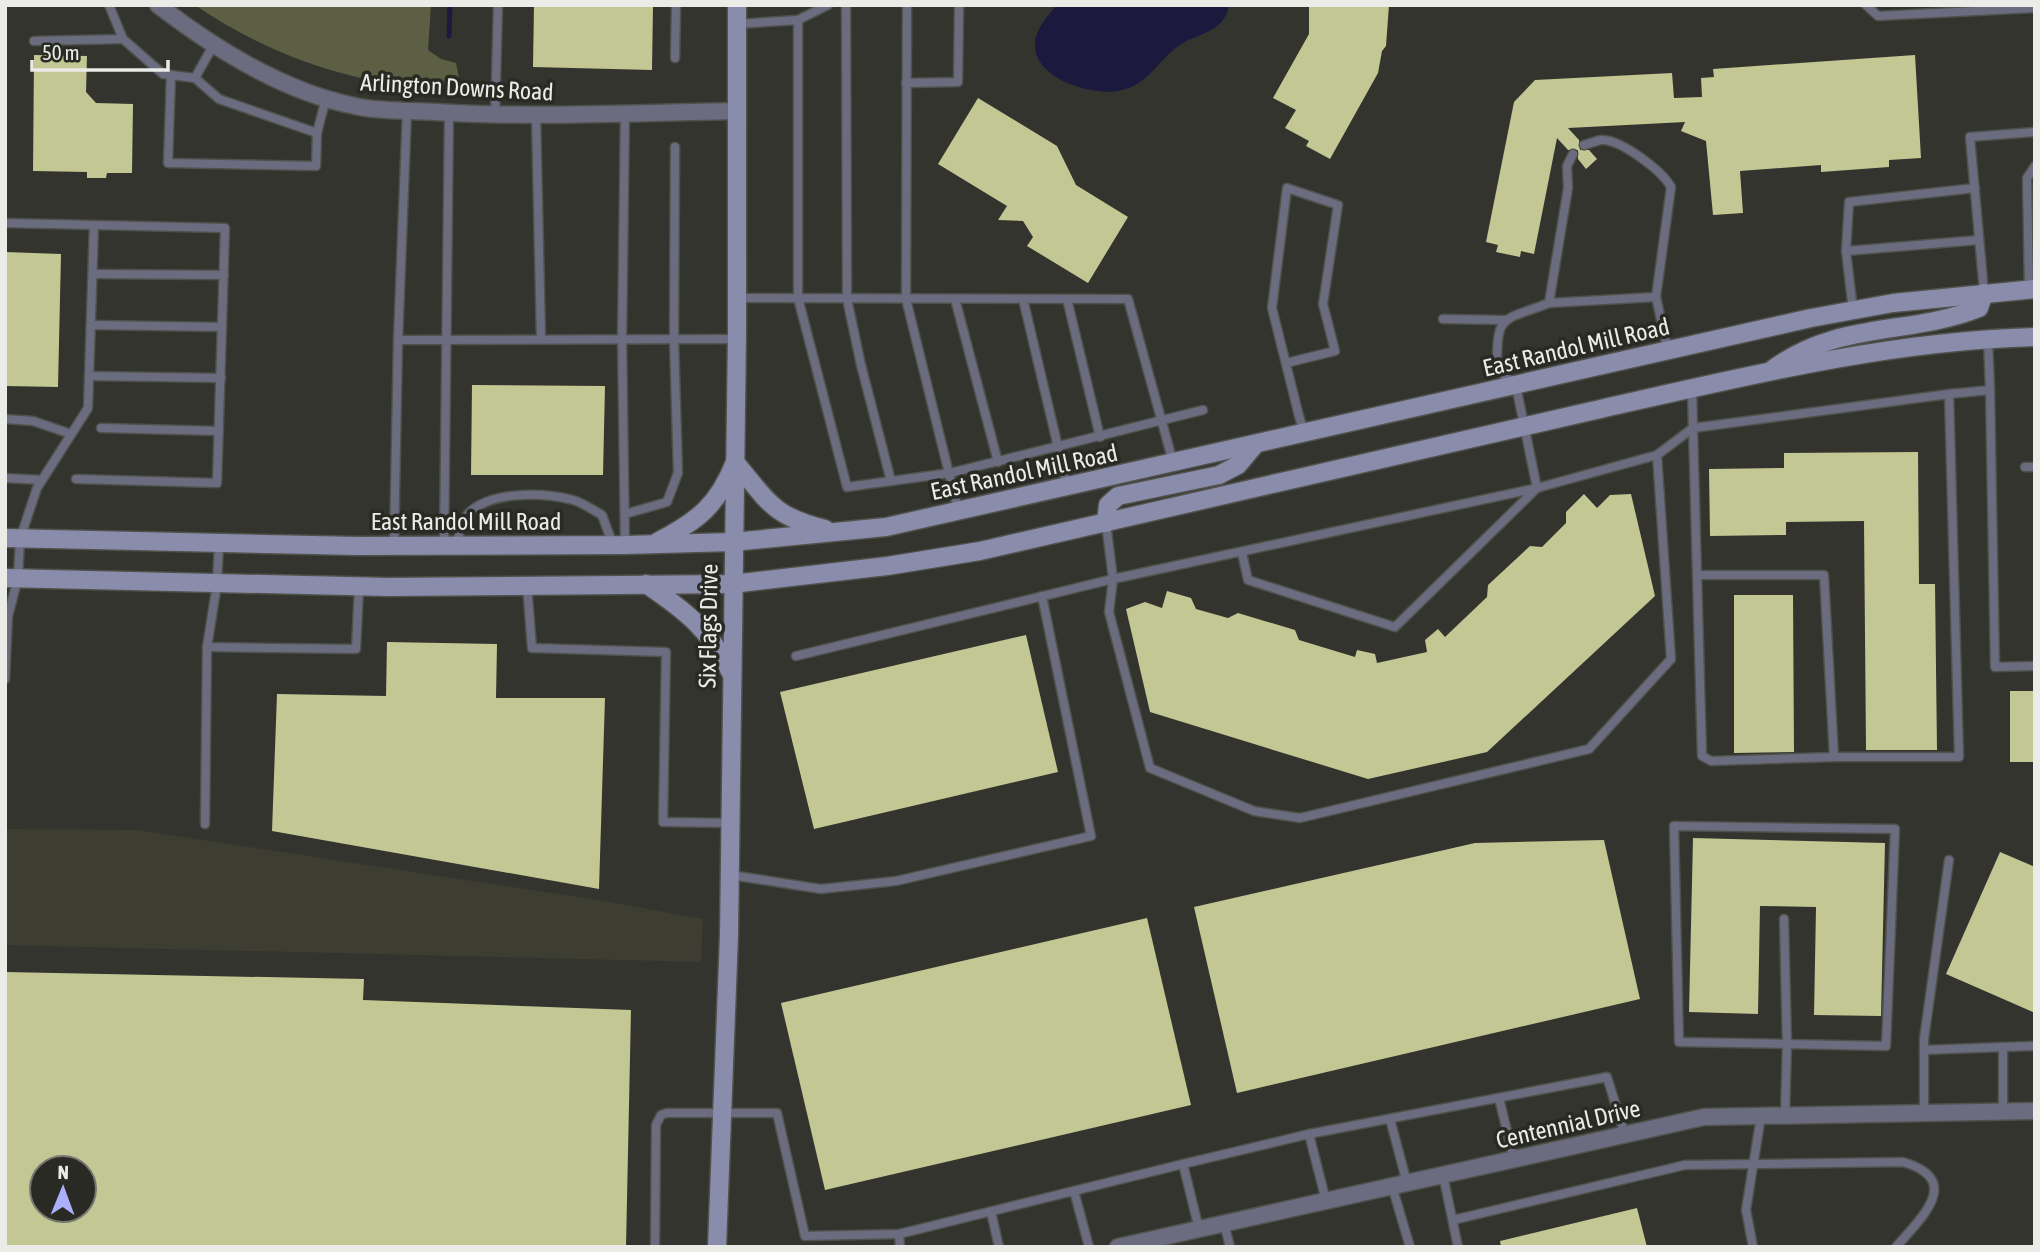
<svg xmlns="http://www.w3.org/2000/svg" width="2040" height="1252" font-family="'Asap Condensed',sans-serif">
	<rect width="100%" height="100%" fill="#33342d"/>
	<!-- built -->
	<polygon fill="#3d3e31" points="5,829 137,830 598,900 703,919 701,962 5,945"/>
	<!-- green -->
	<path fill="#5c5f43" d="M 195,5 L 431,5 L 428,50 L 441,59 L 456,63 L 461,89 C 367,90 272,58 195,5 Z"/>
	<!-- water -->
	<path fill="#1b193e" d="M 1057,5 L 1229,5 C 1225,33 1196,33 1177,47 C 1156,63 1147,86 1118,91 C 1089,96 1026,76 1036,37 C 1040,24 1048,15 1057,5 Z"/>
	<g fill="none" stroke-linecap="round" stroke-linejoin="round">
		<!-- stream -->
		<polyline stroke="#1b193e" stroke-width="5" points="449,36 450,5"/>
	</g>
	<!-- building -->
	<g fill="#c2c794" fill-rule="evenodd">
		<polygon points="534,5 653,5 652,70 533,67"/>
		<polygon points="1309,5 1389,5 1386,46 1382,51 1378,73 1330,159 1306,146 1309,141 1285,128 1296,110 1273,98 1309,34"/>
		<polygon points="34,55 87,56 86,92 96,103 133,104 132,173 107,173 106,178 87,178 87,172 33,171"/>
		<polygon points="1915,55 1921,158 1889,160 1889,167 1821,172 1821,165 1740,171 1743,213 1713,215 1706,141 1681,131 1685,122 1568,128 1579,140 1580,150 1589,150 1597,159 1586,169 1578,159 1578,150 1568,150 1557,138 1534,254 1521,251 1520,257 1496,252 1498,245 1486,242 1514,102 1535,80 1672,73 1674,98 1702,97 1701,78 1714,77 1713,69"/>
		<polygon points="978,98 1057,146 1076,185 1128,217 1088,283 1027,246 1033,237 1023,221 998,220 1007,206 938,164"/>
		<polygon points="5,252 61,254 58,387 5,386"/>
		<polygon points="472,385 605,386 603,475 471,475"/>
		<polygon points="1918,452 1919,584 1935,584 1937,750 1866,750 1864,521 1786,522 1786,535 1710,536 1709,469 1784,468 1784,453"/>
		<polygon points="1584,494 1597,508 1610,495 1631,494 1655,596 1487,752 1368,779 1150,712 1126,609 1145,602 1162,608 1167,591 1191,598 1196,609 1228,618 1238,613 1295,630 1299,640 1355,657 1357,650 1375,654 1377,663 1427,652 1425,640 1438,629 1445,637 1487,597 1488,585 1530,546 1542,547 1566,523 1566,512"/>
		<polygon points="1734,595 1793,595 1794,752 1734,753"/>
		<polygon points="1026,635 1058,772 814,829 780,692"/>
		<polygon points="387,642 497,644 496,698 605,698 599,889 272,831 277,694 386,696"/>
		<rect x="2010" y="691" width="25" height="71"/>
		<polygon points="1693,838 1885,843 1881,1016 1814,1015 1816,907 1760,906 1758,1014 1689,1012"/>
		<polygon points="1604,840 1640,999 1237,1093 1194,907 1475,843"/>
		<polygon points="2000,852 2035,867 2035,1013 1946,974"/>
		<polygon points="1147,918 1191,1105 825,1190 781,1003"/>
		<path d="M 5,972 L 364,979 L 363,1000 L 631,1010 L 626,1247 L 5,1247 ZM 42,1168 L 84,1168 L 84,1210 L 42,1210 Z"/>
		<polygon points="1637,1208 1647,1247 1501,1247 1500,1241"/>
	</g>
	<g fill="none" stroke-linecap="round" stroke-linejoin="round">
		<!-- lane casing -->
		<g stroke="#50514b" stroke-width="11">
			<g id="lane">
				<polyline points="109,5 123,39 163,74 195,78 219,99 317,133 326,98"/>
				<polyline points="846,5 847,299 861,365 891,481"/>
				<polyline points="907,5 906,299 958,510"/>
				<polyline points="1866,5 1878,16 2034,8 2034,5"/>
				<polyline points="798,20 828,5"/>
				<polyline points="737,24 798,20 798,298 847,487 950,473 1203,410"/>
				<polyline points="34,41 123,39"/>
				<polyline points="675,58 676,5"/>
				<polyline points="171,75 168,163 316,166 317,133"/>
				<polyline points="195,78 214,44"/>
				<polyline points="906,83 958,82 959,5"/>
				<polyline points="407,111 398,340 737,339"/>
				<polyline points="625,113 622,339 625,544"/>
				<polyline points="536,115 541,339"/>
				<polyline points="495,116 498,5"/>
				<path d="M 1584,145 C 1589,144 1595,141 1601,140 C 1621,139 1662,171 1671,187 L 1656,297 L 1668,351"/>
				<polyline points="1573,154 1567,166 1568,188 1549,303 1656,297"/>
				<polyline points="5,223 225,228 217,483 76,479"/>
				<polyline points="1846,251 1849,202 1975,188"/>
				<polyline points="93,274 224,275"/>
				<polyline points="2029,290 2027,178 2035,166"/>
				<polyline points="1984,292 1970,137 2035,132"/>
				<polyline points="737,298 1128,299 1173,462"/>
				<polyline points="955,299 998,462"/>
				<polyline points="1023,299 1067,485"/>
				<polyline points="1067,299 1100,437"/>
				<polyline points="1853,310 1846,251 1979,240"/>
				<polyline points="1443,319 1505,320"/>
				<polyline points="91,325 222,327"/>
				<polyline points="1286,363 1335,351 1323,304 1338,205 1287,188 1272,308 1299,416 1304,432"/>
				<polyline points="89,376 221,378"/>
				<polyline points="1990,390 1995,667 2035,666"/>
				<polyline points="1949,394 1990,390 1988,340"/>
				<polyline points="5,419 33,421 71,434"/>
				<polyline points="101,428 219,431"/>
				<polyline points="2025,467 2035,467"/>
				<polyline points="5,478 42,480"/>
				<polyline points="625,514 667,502 678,473 674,339 675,147"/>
				<polyline points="1106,523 1113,579 1109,612 1150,768 1254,811 1300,818 1589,749 1671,659 1657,455 1693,428 1949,394 1959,757 1834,757 1824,575 1697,575 1693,428 1692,388"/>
				<polyline points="219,543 217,584 207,647 356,649 359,588"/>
				<polyline points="394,546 398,340"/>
				<polyline points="444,546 449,113"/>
				<path d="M 457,546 C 459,538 459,526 464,519 C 483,490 542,492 573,500 C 583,503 593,510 602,515 L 613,545"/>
				<polyline points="1242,553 1248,580 1395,627 1537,488 1657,455"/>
				<polyline points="1697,575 1702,756 1711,761 1834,757"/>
				<polyline points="527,585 532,648 666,652 663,822 730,823"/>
				<path d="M 796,656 L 1113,579 L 1537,488 L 1516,386 L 1497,369 C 1497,313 1500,322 1549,303"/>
				<polyline points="5,679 8,616 18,578 20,539 37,488 88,408 94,225"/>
				<polyline points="205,824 207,647"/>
				<polyline points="731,875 821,889 896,881 1091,836 1042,596"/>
				<polyline points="1784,919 1787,1044 1886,1046 1895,829 1674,826 1679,1042 1787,1044 1785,1116"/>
				<polyline points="2003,1047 2035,1046"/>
				<polyline points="1924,1050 2003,1047 2003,1111"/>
				<polyline points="1499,1098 1514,1160"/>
				<polyline points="1924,1113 1924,1039 1949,860"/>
				<polyline points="1390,1119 1407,1183"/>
				<polyline points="1443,1175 1458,1247"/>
				<polyline points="1392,1186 1410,1247"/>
				<polyline points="1074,1191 1089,1247"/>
				<polyline points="1326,1201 1309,1134 1607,1077 1625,1135"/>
				<polyline points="991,1212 999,1247"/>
				<path d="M 1453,1220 L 1685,1165 L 1903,1162 C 1964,1180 1921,1218 1896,1247"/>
				<polyline points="1224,1223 1230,1247"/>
				<polyline points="1199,1229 1183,1164 1309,1134"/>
				<polyline points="899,1234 900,1247"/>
				<polyline points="655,1247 656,1125 661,1115 667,1113 777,1113 805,1236 899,1234 1183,1164"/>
				<polyline points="1753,1247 1746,1210 1761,1116"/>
			</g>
		</g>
		<!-- street casing -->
		<g stroke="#50514b" stroke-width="19">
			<g id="street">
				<path d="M 158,5 C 215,49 284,92 355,106 C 380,112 409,110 435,112 C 535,118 636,113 737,111"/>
				<polyline points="1118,1247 1704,1117 2035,1111"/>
			</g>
		</g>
		<!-- secondary casing -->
		<g stroke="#50514b" stroke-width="21">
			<g id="secondary">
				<path d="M 1773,369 C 1840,320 1909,336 1979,308 L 1984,293"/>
				<polyline points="1106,523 1108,505 1118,496 1219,475 1238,465 1254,446"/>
				<polyline points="5,538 358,546 625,545 733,542 886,527 1811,318 1893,303 2035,289"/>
				<path d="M 657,542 C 698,521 718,505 735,462 C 768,501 772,516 825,529"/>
				<path d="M 5,578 L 388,587 L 732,584 L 887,566 L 980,551 C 1183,506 1384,457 1587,412 C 1734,379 1884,341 2035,337"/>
				<path d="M 646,584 C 686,611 709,629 731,673"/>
				<polyline points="717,1247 729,935 737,333 737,5"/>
			</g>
		</g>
		<!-- lane -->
		<use href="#lane" stroke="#6b6c80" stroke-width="8"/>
		<!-- street -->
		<use href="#street" stroke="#6b6c80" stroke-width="16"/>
		<!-- secondary -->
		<use href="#secondary" stroke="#8a8cab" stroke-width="18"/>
	</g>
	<g text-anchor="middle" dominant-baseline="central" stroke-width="7" stroke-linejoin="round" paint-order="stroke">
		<!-- street labels -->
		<g font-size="24" fill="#ebece7" stroke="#292a23">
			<text transform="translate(457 87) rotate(3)">Arlington Downs Road</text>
			<text transform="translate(1576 347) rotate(-13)">East Randol Mill Road</text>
			<text transform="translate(1024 472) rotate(-12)">East Randol Mill Road</text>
			<text x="466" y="521">East Randol Mill Road</text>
			<text transform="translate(708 626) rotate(-89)">Six Flags Drive</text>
			<text transform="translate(1568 1124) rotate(-13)">Centennial Drive</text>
		</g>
	</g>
	<!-- border -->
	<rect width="2040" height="1252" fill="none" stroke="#ebece7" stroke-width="14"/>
	<!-- north arrow -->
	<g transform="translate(63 1189) rotate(1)"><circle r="33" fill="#292a23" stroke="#777871" stroke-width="2"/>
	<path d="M0-5L12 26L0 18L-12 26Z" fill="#acaffb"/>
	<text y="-10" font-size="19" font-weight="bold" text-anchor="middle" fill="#ebece7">N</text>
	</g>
	<!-- scale -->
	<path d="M32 60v10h136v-10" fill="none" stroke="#ebece7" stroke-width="3.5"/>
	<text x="42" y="60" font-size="21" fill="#ebece7" stroke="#292a23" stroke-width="5" paint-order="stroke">50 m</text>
</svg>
